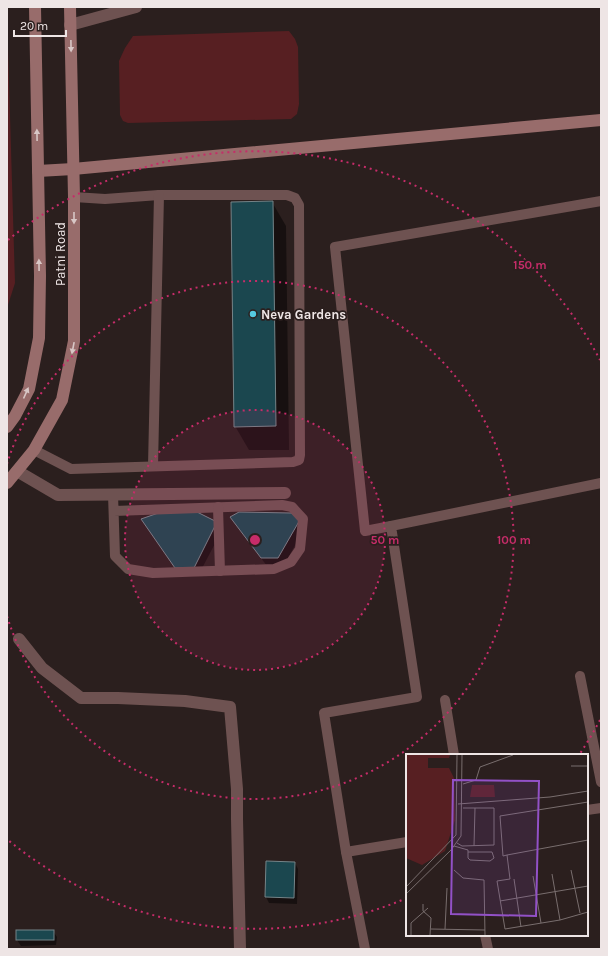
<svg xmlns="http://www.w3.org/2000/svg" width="608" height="956" font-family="Karla,sans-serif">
	<rect width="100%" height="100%" fill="#2b1f1e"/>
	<!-- green -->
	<g fill="#571f22">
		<polygon points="7,14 15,283 7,308"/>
		<polygon points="289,31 295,39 298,47 299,104 297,114 291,119 128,123 123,121 120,115 119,61 125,48 133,36"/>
	</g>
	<!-- shadow -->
	<g fill="#0007">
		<polygon points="272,202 286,226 289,450 249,450 235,426"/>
		<polygon points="193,511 221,532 198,576 181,577 148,528"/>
		<polygon points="291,514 305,527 283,567 267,566 237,526 232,517"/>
		<polygon points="267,862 295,863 298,869 297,904 269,903 266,897"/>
		<polygon points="53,931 57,937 56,945 21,946 17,940"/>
	</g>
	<!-- building -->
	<g fill="#1b474f" stroke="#758488">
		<polygon points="273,201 276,426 234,427 231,202"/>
		<polygon points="167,510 193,510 217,522 194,568 175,568 141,519"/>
		<polygon points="239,512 291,513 301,518 278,558 261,558 230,517"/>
		<polygon points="266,861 295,862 294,898 265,897"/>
		<rect x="16" y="930" width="38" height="10"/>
	</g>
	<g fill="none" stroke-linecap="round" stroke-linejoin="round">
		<!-- lane -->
		<g stroke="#6e5251" stroke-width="10">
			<polyline points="34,450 71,469 293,462 299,460 300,455 299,205 295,198 287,195 159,195 105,199 74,197"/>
			<polyline points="153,466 159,195"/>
			<polyline points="113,494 115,556 128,569 153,573 274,569 291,562 300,549 303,519 292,507 282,505 114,511"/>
			<polyline points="218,507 220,571"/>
			<polyline points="391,526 365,531 335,247 601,201"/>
			<polyline points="580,676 601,782"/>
			<polyline points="445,700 454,755"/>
			<polyline points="587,810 601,808"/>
			<polyline points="346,852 407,842"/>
			<polyline points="485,935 488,949"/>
			<polyline points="365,949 346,852 324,713 417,697 391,526 601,483"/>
		</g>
		<!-- street -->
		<g stroke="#6e5251" stroke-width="12">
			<polyline points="70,25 136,7"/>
			<polyline points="17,471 58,495 285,493"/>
			<polyline points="19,639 42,668 81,698 118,698 185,701 230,707 237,789 237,819 240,949"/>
		</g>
		<!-- secondary -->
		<g stroke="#986c6b" stroke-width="12">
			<polyline points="38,171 73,169 601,120"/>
			<polyline points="7,427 15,416 29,389 39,338 40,276 35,7"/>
			<polyline points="7,483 34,450 62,400 74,341 74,197 70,7"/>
		</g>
	</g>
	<!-- one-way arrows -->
	<defs><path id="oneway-solid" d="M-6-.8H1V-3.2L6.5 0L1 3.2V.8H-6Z"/></defs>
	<g fill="#d8c7c6">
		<use href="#oneway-solid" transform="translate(71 46) rotate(89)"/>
		<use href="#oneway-solid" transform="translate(37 135) rotate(-91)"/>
		<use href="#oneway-solid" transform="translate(74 218) rotate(90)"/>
		<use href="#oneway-solid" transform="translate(39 265) rotate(-91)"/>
		<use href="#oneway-solid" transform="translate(73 348) rotate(101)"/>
		<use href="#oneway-solid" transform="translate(26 393) rotate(-66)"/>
	</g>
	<!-- distance rings -->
	<circle cx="255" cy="540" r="130" fill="#c62c69" fill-opacity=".12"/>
	<g fill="none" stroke="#c62c69" stroke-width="2" stroke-dasharray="2 4">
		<circle cx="255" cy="540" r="130"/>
		<path d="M7 464A259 259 0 1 1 7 616"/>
		<path d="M600 720A389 389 0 0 1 579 755M407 898A389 389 0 0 1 8 840M8 240A389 389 0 0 1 600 360"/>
	</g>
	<!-- markers -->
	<circle fill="#55cae0" stroke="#2b1f1e" stroke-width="1.5" cx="253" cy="314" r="4"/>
	<g text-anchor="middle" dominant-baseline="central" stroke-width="3.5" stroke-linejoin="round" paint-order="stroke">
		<!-- street labels -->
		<g font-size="13" fill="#eee5e5" stroke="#2b1f1e">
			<text transform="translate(60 254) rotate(-90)">Patni Road</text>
		</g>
		<!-- poi labels -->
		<g font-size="13" font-weight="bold" fill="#eee5e5" stroke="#2b1f1e" text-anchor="start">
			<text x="261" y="314">Neva Gardens</text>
		</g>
	</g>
	<!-- overview -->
	<g transform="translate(406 754)">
		<rect width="182" height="182" fill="#2b1f1e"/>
		<path d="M 0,1 L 44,1 L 43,4 L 22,4 L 22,14 L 43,14 L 48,24 L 49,66 L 39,97 L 16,111 L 0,104 ZM 66,31 L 88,31 L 89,43 L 64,43 Z" fill="#571f22"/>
		<path fill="none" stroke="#796e6e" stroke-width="1" d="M 165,12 L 182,12M 57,30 L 70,26 L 74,13 L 107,1M 52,50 L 144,43 L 182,37M 182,86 L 101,101 L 104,125 L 91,127 L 99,175 L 154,166 L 182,158M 51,89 L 56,92 L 88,91 L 88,54 L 57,54M 48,92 L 62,96M 68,92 L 69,54M 62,96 L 62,104 L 64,106 L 84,107 L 88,104 L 86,98 L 62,98M 101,101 L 97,102 L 94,62 L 182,48M 48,116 L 57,124 L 78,126 L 79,181M 165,116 L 174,159M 146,120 L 154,166M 127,122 L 135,169M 108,125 L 115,173M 0,133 L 50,81 L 51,1M 0,140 L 45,96 L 55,82 L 56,1M 94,147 L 182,132M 17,150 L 17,157 L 25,164 L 24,181M 25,175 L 79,176M 39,175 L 41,134M 5,181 L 5,169 L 22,154"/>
		<path fill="#9251c7" fill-opacity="0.15" stroke="#9251c7" stroke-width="2" d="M 47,26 L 133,27 L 130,162 L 45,160 Z"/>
		<rect width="182" height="182" fill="none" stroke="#eee5e5" stroke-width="2"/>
	</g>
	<circle cx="255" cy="540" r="6" fill="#c62c69" stroke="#2b1f1e" stroke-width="2"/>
	<g font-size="12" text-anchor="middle" font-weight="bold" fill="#c62c69" stroke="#2b1f1e" stroke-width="3.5" stroke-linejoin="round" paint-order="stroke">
		<text x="530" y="269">150 m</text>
		<text x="385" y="544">50 m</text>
		<text x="514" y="544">100 m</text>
	</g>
	<!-- border -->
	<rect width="608" height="956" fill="none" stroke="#eee5e5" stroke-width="16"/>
	<!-- scale -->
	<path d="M14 30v6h52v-6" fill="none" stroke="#eee5e5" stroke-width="2"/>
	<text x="20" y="30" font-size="12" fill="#eee5e5" stroke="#2b1f1e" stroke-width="3" paint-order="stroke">20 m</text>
</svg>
